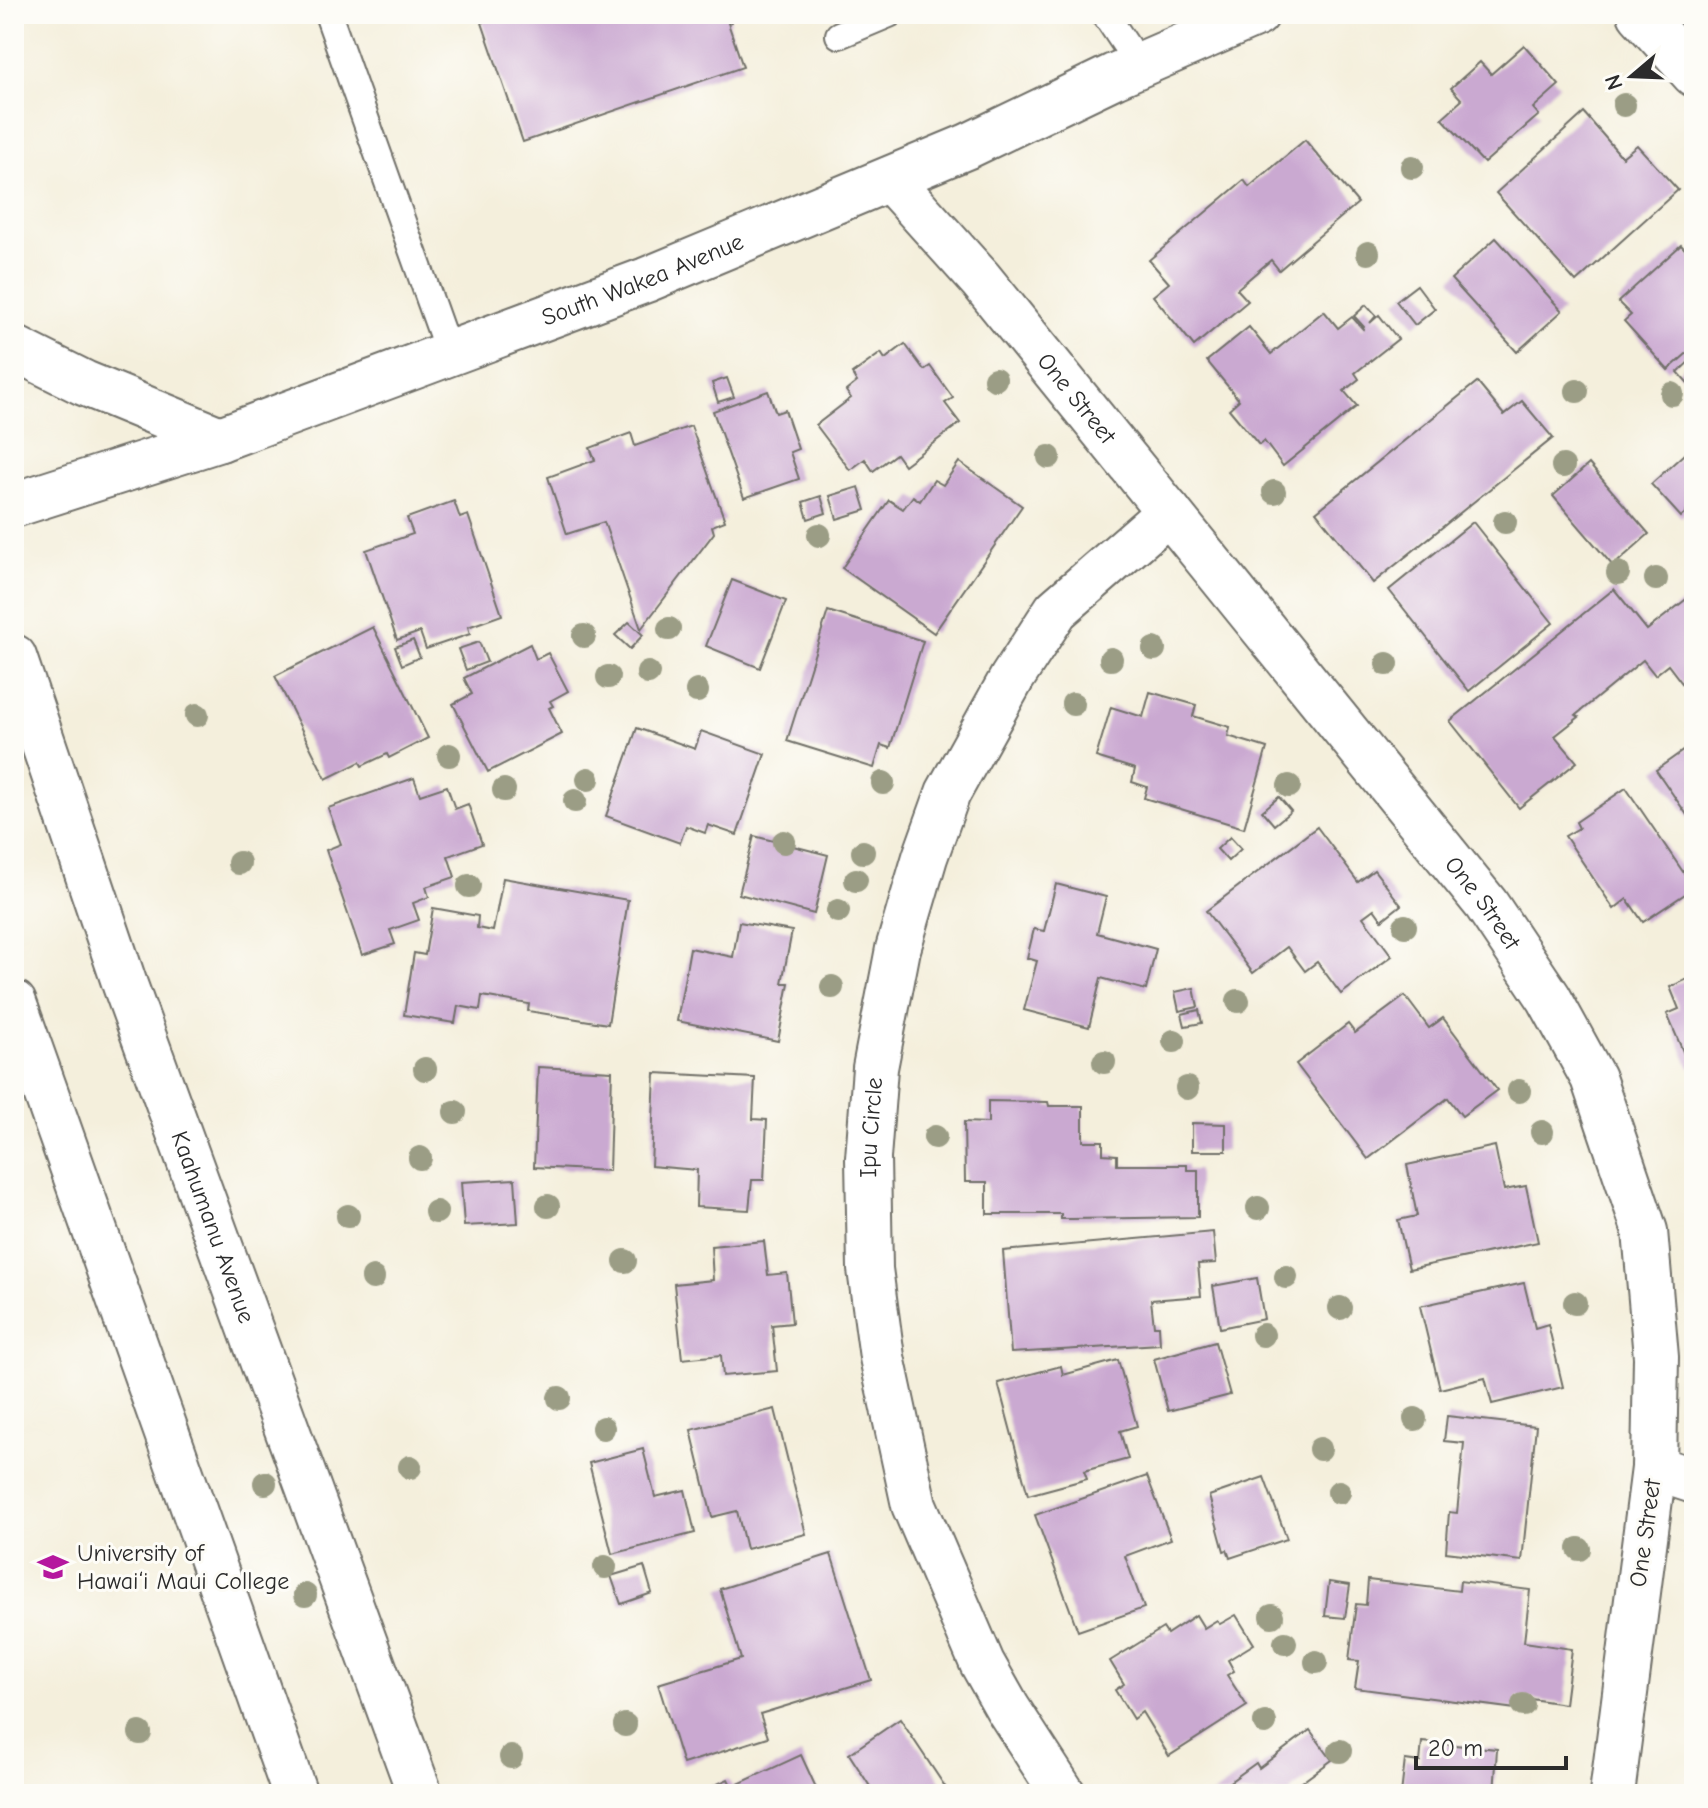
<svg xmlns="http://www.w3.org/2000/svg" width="1708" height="1808" font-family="'Comic Neue',sans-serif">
	<rect width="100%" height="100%" fill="#fdfcf7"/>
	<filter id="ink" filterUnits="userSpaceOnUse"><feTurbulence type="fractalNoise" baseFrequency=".0125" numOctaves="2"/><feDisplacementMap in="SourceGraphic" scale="16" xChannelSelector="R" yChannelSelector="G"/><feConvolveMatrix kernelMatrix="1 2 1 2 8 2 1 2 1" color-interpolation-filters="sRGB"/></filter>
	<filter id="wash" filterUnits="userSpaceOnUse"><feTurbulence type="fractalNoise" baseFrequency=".006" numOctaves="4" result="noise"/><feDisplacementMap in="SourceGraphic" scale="32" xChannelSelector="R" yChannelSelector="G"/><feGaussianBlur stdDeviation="1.8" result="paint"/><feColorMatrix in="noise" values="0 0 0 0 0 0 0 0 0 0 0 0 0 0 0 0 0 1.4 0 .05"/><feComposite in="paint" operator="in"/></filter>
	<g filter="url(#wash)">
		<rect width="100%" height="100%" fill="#f4efdc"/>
		<g id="blocks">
			<!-- building -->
			<g fill="#caa9d1">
				<polygon points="479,14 728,14 731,22 728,23 743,67 523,142"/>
				<polygon points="1524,45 1559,85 1533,108 1539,115 1484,163 1442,118 1462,100 1451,88 1480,62 1491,74"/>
				<polygon points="1584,113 1622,157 1637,145 1678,190 1576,282 1496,193"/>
				<polygon points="1305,140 1358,203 1279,270 1271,260 1237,289 1248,301 1194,346 1153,296 1169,283 1149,260 1244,180 1249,187"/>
				<polygon points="1496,238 1562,311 1517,352 1451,279"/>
				<polygon points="1681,245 1694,259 1694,347 1668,370 1624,321 1631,315 1618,302"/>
				<polygon points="1417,285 1435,309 1415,325 1396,301"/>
				<polygon points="1366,305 1376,316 1370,323 1379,315 1398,339 1355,373 1359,379 1344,391 1357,406 1283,466 1264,441 1259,445 1229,409 1239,400 1207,361 1249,327 1271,354 1324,311 1338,328 1352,317 1363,329 1364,327 1354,316"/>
				<polygon points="905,344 924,370 930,366 953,398 945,403 960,423 904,465 896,454 873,471 865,459 850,470 816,425 851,398 846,391 857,382 852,374 881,353 885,359"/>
				<polygon points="1694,357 1694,390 1678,372"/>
				<polygon points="727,378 734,397 718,402 712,383"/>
				<polygon points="1477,382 1504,415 1522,401 1553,438 1373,583 1316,512"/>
				<polygon points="768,391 776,413 785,410 798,449 790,452 799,479 744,498 713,411"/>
				<polygon points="691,426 725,521 712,526 714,533 641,629 604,522 567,534 548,477 595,460 590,448 631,433 635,446"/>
				<polygon points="1694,445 1694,505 1681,517 1651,484"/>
				<polygon points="959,462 1022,506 934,633 842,568 889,500 903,509 913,496 920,501 934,480 943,485"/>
				<polygon points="1589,464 1649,534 1613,566 1553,496"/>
				<polygon points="859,487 866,510 837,519 830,496"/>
				<polygon points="821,496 826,513 808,519 803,502"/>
				<polygon points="454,501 460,518 468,515 502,615 468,627 470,634 426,649 420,632 397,640 366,550 413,534 407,518"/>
				<polygon points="1473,522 1553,623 1469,691 1389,590"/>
				<polygon points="732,580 786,601 760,668 706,646"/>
				<polygon points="1614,589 1647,630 1694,593 1694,699 1668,665 1655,675 1643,660 1576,715 1579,717 1555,736 1577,762 1519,808 1450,721"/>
				<polygon points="828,611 923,641 890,748 881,745 874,768 787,741"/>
				<polygon points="629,622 643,635 630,649 615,635"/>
				<polygon points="373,627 428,738 389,758 387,754 362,766 360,762 326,779 275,676"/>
				<polygon points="413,640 420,657 402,665 395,647"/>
				<polygon points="479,642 487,662 466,670 458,649"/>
				<polygon points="530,644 536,659 548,653 568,691 550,701 553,706 549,708 562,734 488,772 453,704 472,694 464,678"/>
				<polygon points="1150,692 1196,705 1193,716 1230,727 1228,736 1267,748 1244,828 1144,798 1147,787 1132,782 1135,769 1096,757 1111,707 1143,717"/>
				<polygon points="637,728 695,749 701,731 765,754 737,835 708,825 705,833 686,826 680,843 606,816"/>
				<polygon points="1694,743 1694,825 1656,770"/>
				<polygon points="414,778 420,795 447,786 455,809 468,804 482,844 448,856 455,877 426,887 429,897 413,903 419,920 390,930 395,944 362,955 326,850 341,844 328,808"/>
				<polygon points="1626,788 1694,888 1643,922 1627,899 1614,909 1565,836 1579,828 1576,822"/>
				<polygon points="1279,797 1291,811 1274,825 1262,811"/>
				<polygon points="1317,827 1358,882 1374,870 1401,905 1382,920 1374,909 1363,917 1392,956 1341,994 1317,962 1305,971 1287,947 1253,973 1206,911"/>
				<polygon points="754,836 828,855 814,914 739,894"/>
				<polygon points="1230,837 1241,849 1228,861 1217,849"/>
				<polygon points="503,878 628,900 608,1024 528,1011 529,1004 482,996 480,1010 458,1006 455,1023 404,1015 414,953 425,955 433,908 478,916 477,928 493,931"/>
				<polygon points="1056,884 1106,897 1097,933 1156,949 1146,990 1101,978 1089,1027 1024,1010 1037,961 1027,958 1034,929 1044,931"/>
				<polygon points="739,922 792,931 782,983 789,983 778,1041 677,1021 690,948 733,957"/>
				<polygon points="1694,976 1694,1066 1690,1068 1667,1014 1679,1009 1670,987"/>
				<polygon points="1194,988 1198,1007 1179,1011 1175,992"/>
				<polygon points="1405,996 1429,1028 1443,1018 1497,1090 1462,1116 1448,1098 1368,1159 1296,1064 1348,1024 1355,1033"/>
				<polygon points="1199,1010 1202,1023 1185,1026 1182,1014"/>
				<polygon points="538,1067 612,1071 609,1171 534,1167"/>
				<polygon points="655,1073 755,1078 753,1119 767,1120 764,1180 752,1180 749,1210 696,1207 697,1170 651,1166"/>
				<polygon points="988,1101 1048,1102 1049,1106 1083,1106 1083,1141 1103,1141 1103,1154 1117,1155 1117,1165 1187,1165 1187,1170 1198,1170 1198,1217 1072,1219 1061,1219 1061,1214 987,1214 987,1182 965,1182 964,1122 988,1123"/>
				<polygon points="1192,1123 1226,1124 1226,1151 1192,1151"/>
				<polygon points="1495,1146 1504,1190 1526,1186 1538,1242 1409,1269 1398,1220 1417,1216 1407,1165"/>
				<polygon points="515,1179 518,1223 464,1226 461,1182"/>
				<polygon points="1213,1232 1216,1263 1198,1264 1201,1296 1151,1300 1154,1326 1159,1326 1160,1344 1011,1353 1003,1251"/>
				<polygon points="764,1241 768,1275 787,1273 792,1323 772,1325 777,1371 723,1376 721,1355 682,1359 674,1284 713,1280 711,1246"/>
				<polygon points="1257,1278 1264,1319 1220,1328 1213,1286"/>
				<polygon points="1524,1283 1535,1328 1548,1324 1563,1387 1492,1404 1485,1378 1440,1389 1420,1306"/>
				<polygon points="1215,1342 1230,1395 1168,1411 1154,1359"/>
				<polygon points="1118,1360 1137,1426 1120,1431 1128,1459 1084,1471 1087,1479 1028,1495 998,1383 1061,1366 1063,1375"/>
				<polygon points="775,1409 806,1534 746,1549 737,1511 712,1517 691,1430"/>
				<polygon points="1447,1416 1536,1426 1522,1561 1446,1552 1449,1512 1457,1513 1464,1443 1444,1441"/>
				<polygon points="643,1449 655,1497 685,1490 695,1533 612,1554 589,1463"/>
				<polygon points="1147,1476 1171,1539 1125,1556 1144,1608 1078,1631 1035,1515"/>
				<polygon points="1264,1477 1287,1539 1230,1558 1227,1550 1224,1551 1209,1496"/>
				<polygon points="831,1554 871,1680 760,1714 768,1737 683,1764 658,1684 741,1659 720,1589"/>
				<polygon points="644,1566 652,1593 621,1604 611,1576"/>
				<polygon points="1368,1580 1459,1591 1460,1581 1530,1590 1524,1642 1572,1649 1565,1704 1517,1697 1516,1709 1355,1688 1359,1661 1349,1660 1356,1604 1366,1605"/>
				<polygon points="1329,1582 1350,1585 1345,1618 1325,1616"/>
				<polygon points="1196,1615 1204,1628 1217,1620 1220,1624 1236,1615 1254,1644 1228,1660 1234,1671 1227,1675 1247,1706 1169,1756 1142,1712 1133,1719 1115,1690 1124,1684 1110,1661 1163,1628 1167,1634"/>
				<polygon points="900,1719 950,1794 875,1794 849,1754"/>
				<polygon points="1310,1730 1332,1760 1290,1791 1292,1794 1213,1794 1256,1763 1259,1768"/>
				<polygon points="1422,1742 1497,1749 1494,1794 1401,1794 1405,1760 1420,1762"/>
				<polygon points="801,1755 819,1794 696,1794 728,1779 732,1787"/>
			</g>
		</g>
	</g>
	<g filter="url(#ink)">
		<use href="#blocks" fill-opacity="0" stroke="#717069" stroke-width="2"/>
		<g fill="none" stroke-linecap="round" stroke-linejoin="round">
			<!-- lane casing -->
			<g stroke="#717069" stroke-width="30">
				<g id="lane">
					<polyline points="328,14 450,356"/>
					<polyline points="1105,14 1139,65"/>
					<polyline points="839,35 889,14"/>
				</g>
			</g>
			<!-- street casing -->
			<g stroke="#717069" stroke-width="48">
				<g id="street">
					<path id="s1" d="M 890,179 L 981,280 L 1486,904 L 1549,998 L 1593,1078 L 1645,1231 L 1656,1357 L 1654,1468 L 1612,1794"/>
					<polyline points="1654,1468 1694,1481"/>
					<path id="s2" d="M 1063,1794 L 1008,1709 L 982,1663 L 914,1505 L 882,1357 L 870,1269 L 868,1158 L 875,1068 L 898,949 L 925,857 L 948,793 L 1012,678 L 1056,610 L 1169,512"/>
				</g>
			</g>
			<!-- secondary casing -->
			<g stroke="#717069" stroke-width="48">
				<g id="secondary">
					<polyline points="1640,14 1694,74"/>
					<path id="s3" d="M 14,505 L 220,439 L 646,280 L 968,146 L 1114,76 L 1257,14"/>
				</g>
			</g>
			<!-- primary casing -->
			<g stroke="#717069" stroke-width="48">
				<g id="primary">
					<polyline points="14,348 84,383 220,439"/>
					<path id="s4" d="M 14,657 L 125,985 L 420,1794"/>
					<polyline points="14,1003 295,1794"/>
				</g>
			</g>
			<!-- lane -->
			<use href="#lane" stroke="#fff" stroke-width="26"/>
			<!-- street -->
			<use href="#street" stroke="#fff" stroke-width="44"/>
			<!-- secondary -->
			<use href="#secondary" stroke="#fff" stroke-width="44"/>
			<!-- primary -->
			<use href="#primary" stroke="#fff" stroke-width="44"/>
		</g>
		<!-- trees -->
		<g fill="#9b9d85">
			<circle cx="1624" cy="105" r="12"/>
			<circle cx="1412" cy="167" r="12"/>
			<circle cx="1368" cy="253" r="12"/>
			<circle cx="995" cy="379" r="12"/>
			<circle cx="1577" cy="391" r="12"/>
			<circle cx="1672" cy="394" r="12"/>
			<circle cx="1049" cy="457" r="12"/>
			<circle cx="1563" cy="466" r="12"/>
			<circle cx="1274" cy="492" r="12"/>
			<circle cx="1505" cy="522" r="12"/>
			<circle cx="819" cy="535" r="12"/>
			<circle cx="1618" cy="573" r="12"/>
			<circle cx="1656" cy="579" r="12"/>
			<circle cx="669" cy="629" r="12"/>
			<circle cx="584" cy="636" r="12"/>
			<circle cx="1154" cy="649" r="12"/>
			<circle cx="1111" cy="659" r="12"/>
			<circle cx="1387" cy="664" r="12"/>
			<circle cx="648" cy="673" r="12"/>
			<circle cx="608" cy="677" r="12"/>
			<circle cx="697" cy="691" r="12"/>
			<circle cx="1073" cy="704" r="12"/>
			<circle cx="197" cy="715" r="12"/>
			<circle cx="449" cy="755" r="12"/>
			<circle cx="588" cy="779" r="12"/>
			<circle cx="883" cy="783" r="12"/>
			<circle cx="1289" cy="786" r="12"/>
			<circle cx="504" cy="790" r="12"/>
			<circle cx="575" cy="801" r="12"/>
			<circle cx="784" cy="842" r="12"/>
			<circle cx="863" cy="852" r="12"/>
			<circle cx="239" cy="863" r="12"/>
			<circle cx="856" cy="880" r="12"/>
			<circle cx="469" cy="886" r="12"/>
			<circle cx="838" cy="911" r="12"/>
			<circle cx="1405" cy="926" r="12"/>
			<circle cx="832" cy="987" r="12"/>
			<circle cx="1238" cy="1001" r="12"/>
			<circle cx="1174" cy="1041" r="12"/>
			<circle cx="1104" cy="1062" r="12"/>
			<circle cx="425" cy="1069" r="12"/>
			<circle cx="1187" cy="1088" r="12"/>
			<circle cx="1519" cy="1091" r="12"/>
			<circle cx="455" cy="1112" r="12"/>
			<circle cx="1542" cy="1132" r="12"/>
			<circle cx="935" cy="1137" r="12"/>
			<circle cx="420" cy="1158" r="12"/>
			<circle cx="548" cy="1206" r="12"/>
			<circle cx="1258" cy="1208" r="12"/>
			<circle cx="436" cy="1212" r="12"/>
			<circle cx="348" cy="1216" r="12"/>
			<circle cx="625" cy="1261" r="12"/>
			<circle cx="1286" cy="1277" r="12"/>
			<circle cx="373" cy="1278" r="12"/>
			<circle cx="1575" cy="1303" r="12"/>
			<circle cx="1340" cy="1308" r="12"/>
			<circle cx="1263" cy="1335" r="12"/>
			<circle cx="559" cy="1398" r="12"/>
			<circle cx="1415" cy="1419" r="12"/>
			<circle cx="603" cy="1428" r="12"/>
			<circle cx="1320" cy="1449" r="12"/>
			<circle cx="410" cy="1467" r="12"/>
			<circle cx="265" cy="1483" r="12"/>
			<circle cx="1339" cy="1492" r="12"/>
			<circle cx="1579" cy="1549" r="12"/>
			<circle cx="605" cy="1567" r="12"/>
			<circle cx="305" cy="1595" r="12"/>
			<circle cx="1272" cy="1616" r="12"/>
			<circle cx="1285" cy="1643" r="12"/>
			<circle cx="1316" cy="1662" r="12"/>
			<circle cx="1523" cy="1705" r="12"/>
			<circle cx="1265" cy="1723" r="12"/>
			<circle cx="625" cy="1725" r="12"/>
			<circle cx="140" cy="1733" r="12"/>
			<circle cx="1340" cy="1751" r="12"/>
			<circle cx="511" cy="1757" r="12"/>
		</g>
	</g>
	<!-- icons -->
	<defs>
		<g id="university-bare" transform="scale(2.4)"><path d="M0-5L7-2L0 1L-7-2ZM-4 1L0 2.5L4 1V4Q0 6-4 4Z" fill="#b5179e" stroke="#fdfcf7" stroke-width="2.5" paint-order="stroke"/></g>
	</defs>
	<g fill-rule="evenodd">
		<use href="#university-bare" x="53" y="1567"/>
	</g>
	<g text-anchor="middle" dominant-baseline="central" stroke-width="6" stroke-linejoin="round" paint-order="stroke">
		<!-- street labels -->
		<g font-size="24" fill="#2b2b2b" stroke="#fdfcf7">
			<text stroke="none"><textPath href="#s3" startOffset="668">South Wakea Avenue</textPath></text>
			<text stroke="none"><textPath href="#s1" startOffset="288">One Street</textPath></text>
			<text stroke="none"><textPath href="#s1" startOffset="936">One Street</textPath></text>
			<text stroke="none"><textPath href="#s2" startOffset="708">Ipu Circle</textPath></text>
			<text stroke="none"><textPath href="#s4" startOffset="604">Kaahumanu Avenue</textPath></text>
			<text transform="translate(1645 1533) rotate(-82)">One Street</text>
		</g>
		<!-- poi labels -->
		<g font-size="24" fill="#2b2b2b" stroke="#fdfcf7" text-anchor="start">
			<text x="77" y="1553">University of<tspan x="77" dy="28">Hawai‘i Maui College</tspan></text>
		</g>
	</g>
	<!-- margin -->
	<rect width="1708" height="1808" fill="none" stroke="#fdfcf7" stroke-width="48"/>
	<!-- north arrow -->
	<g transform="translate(1632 76) rotate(251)" stroke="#fdfcf7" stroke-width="6" paint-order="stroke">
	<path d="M0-6L14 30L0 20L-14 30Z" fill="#2b2b2b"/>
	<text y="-12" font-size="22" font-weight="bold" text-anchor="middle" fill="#2b2b2b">N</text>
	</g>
	<!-- scale -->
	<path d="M1416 1756v12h150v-12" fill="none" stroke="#2b2b2b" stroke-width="4"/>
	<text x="1428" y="1756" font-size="24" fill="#2b2b2b" stroke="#fdfcf7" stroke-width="6" paint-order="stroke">20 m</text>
</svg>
